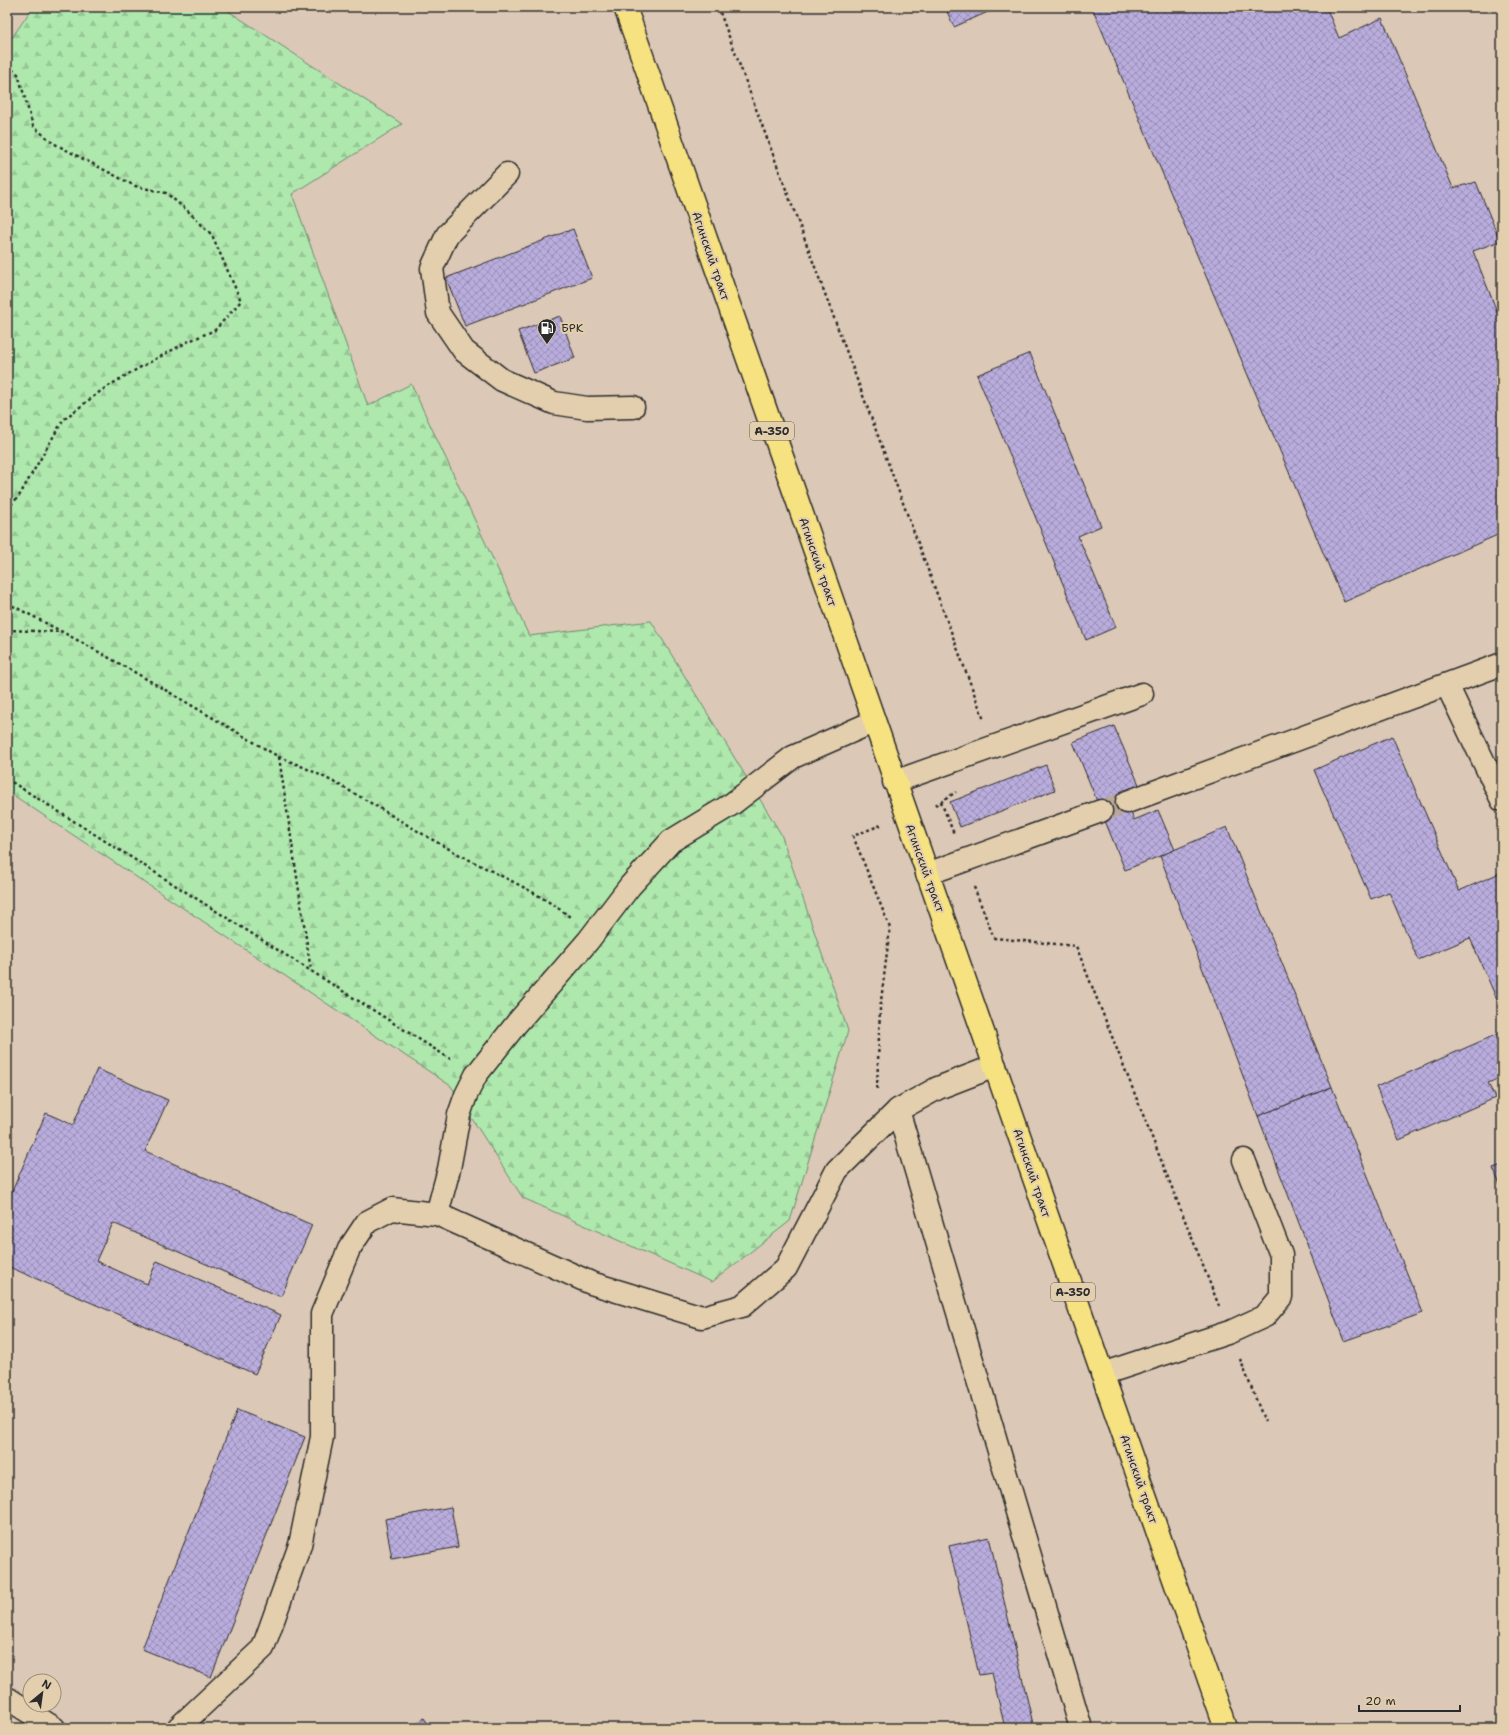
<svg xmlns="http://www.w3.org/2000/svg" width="1509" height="1735" font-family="'Shantell Sans',sans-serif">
	<defs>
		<pattern id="forest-firs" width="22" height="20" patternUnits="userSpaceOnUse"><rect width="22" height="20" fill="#aee8ad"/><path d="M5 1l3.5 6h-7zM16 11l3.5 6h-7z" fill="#96c795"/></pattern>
		<pattern id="building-cross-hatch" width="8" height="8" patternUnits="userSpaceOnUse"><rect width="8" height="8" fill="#baadde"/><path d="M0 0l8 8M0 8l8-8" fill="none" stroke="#978db4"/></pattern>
	</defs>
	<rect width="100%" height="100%" fill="#dbc8b7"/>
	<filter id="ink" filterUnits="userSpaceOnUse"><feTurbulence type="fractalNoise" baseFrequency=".025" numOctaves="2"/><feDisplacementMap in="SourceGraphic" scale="8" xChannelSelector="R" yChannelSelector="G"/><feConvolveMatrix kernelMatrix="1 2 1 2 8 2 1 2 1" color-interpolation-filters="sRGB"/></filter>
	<g filter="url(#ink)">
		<!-- forest -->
		<polygon fill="url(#forest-firs)" stroke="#6c8a6c" points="33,7 222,7 402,124 292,194 368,406 411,384 529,636 651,621 781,834 848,1031 790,1221 712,1282 523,1198 451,1086 7,791 7,45"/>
		<!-- building -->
		<g fill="url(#building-cross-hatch)" stroke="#2b2b2b">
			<polygon points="945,7 999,7 954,27"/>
			<polygon points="1092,7 1326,7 1339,38 1382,18 1453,188 1476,182 1500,241 1473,251 1502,324 1502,533 1344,602"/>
			<polygon points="573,229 592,278 465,326 446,278"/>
			<polygon points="560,316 575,358 534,373 518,331"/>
			<polygon points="1030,353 1101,526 1078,536 1116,627 1086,640 977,375"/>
			<polygon points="1114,726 1140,787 1123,794 1134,820 1158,810 1175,850 1125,870 1073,742"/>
			<polygon points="1392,736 1459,891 1502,872 1502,1011 1470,938 1418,960 1389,892 1371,899 1314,770"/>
			<polygon points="1046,765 1055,790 960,827 950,802"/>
			<polygon points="1227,827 1332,1087 1258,1116 1160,856"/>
			<polygon points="1502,1032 1502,1077 1488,1083 1495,1098 1399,1140 1376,1087"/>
			<polygon points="97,1069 168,1100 145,1151 312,1225 281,1297 113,1223 96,1261 147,1284 157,1261 281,1315 255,1374 7,1266 7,1203 46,1113 73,1125"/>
			<polygon points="1332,1087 1423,1313 1344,1341 1258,1116"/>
			<polygon points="1502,1165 1502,1190 1493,1168"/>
			<polygon points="237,1410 305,1437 211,1677 142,1649"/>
			<polygon points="451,1507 458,1547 392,1559 385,1519"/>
			<polygon points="989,1537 1034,1728 1005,1728 992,1673 979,1675 949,1546"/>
			<polygon points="424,1718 431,1728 411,1728"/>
		</g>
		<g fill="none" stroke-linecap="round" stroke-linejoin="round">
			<!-- minor-tunnel -->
			<polyline stroke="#b8a99b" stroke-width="22" stroke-dasharray="22 11" stroke-linecap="butt" points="1101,811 1127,802"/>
			<!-- minor casing -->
			<g stroke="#2b2b2b" stroke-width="25">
				<g id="minor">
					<polyline points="507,174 447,235 432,268 438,313 464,351 502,380 554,403 587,408 633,407"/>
					<polyline points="1447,685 1502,800"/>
					<polyline points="894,782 1142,694"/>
					<polyline points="1127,802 1502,664"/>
					<polyline points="927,874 1101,811"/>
					<polyline points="995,1066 938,1088 898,1110 1081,1728"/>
					<polyline points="437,1214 449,1169 459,1115 466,1095 476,1075 517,1023 588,941 630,886 671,841 732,804 793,757 873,722"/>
					<polyline points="1102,1374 1230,1332 1265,1316 1281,1297 1281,1255 1244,1160"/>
					<polyline points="7,1698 54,1728"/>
					<polyline points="178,1728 263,1648 300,1545 322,1437 322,1314 349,1249 367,1222 392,1209 437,1214 591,1283 702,1317 742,1306 786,1268 837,1170 898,1110"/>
				</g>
			</g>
			<!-- highway casing -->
			<g stroke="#2b2b2b" stroke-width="25">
				<polyline id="highway" points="625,7 1226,1728"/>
			</g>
			<!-- path -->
			<g stroke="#2b2b2b" stroke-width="2.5" stroke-dasharray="3 3" stroke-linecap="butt">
				<polyline points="718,7 984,720"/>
				<polyline points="7,66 18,74 33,126 53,143 135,186 166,193 189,212 212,235 241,301 215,330 189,341 130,373 102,390 63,420 19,496 7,509"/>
				<path d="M 7,603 C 100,650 189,704 279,757 C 340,780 394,819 451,850 C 490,872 535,889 570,917"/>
				<polyline points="7,630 62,632"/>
				<polyline points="279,757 311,971"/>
				<polyline points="7,779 452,1060"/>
				<polyline points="941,802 954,834"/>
				<polyline points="935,805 941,802 956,792"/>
				<polyline points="974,887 994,938 1076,946 1219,1306"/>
				<polyline points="877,1089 880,1009 890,928 853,836 881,825"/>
				<polyline points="1240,1359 1265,1422"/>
			</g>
			<!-- minor -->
			<use href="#minor" stroke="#e3cfad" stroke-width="22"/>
			<!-- highway -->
			<use href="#highway" stroke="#f7e281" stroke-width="22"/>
		</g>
	</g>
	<!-- icons -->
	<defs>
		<g id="fuel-pin" transform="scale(1)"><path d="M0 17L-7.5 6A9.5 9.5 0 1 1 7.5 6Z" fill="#2b2b2b" stroke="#e3cfad"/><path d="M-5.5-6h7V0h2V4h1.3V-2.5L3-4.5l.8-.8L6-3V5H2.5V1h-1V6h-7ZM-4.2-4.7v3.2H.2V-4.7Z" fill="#fff"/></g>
	</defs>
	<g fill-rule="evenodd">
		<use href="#fuel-pin" x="547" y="328"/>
	</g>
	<g text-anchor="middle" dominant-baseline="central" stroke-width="4" stroke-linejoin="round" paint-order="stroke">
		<!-- shield labels -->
		<g fill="#e3cfad" stroke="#625c52" stroke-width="1">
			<rect x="750" y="422" width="44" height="18" rx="3"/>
			<rect x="1051" y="1283" width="44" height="18" rx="3"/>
		</g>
		<g font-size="11" font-weight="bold" fill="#2b2b2b">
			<text x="772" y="431">А-350</text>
			<text x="1073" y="1292">А-350</text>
		</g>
		<!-- street labels -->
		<g font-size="12" fill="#2b2b2b" stroke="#e3cfad">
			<text transform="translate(711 256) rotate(71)">Агинский тракт</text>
			<text transform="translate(818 562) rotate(71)">Агинский тракт</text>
			<text transform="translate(925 868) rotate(70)">Агинский тракт</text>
			<text transform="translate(1032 1173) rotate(71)">Агинский тракт</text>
			<text transform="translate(1139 1479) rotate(71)">Агинский тракт</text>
		</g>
		<!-- poi labels -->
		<g font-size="12" fill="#2b2b2b" stroke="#e3cfad" text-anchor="start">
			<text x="561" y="328">БРК</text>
		</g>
	</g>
	<!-- margin -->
	<rect width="1509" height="1735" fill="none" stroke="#e3cfad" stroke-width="24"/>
	<rect x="12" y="12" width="1485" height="1711" fill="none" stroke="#2b2b2b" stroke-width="1.5" filter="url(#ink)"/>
	<!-- north arrow -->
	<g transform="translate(42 1693) rotate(29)"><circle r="19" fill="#e3cfad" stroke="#998d79"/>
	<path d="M0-3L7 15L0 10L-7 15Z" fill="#2b2b2b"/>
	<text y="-6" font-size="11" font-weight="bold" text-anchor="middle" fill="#2b2b2b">N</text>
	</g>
	<!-- scale -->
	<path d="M1359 1705v6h101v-6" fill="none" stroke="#2b2b2b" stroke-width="2"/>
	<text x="1365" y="1705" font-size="12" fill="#2b2b2b" stroke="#e3cfad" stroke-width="3" paint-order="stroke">20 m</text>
</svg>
